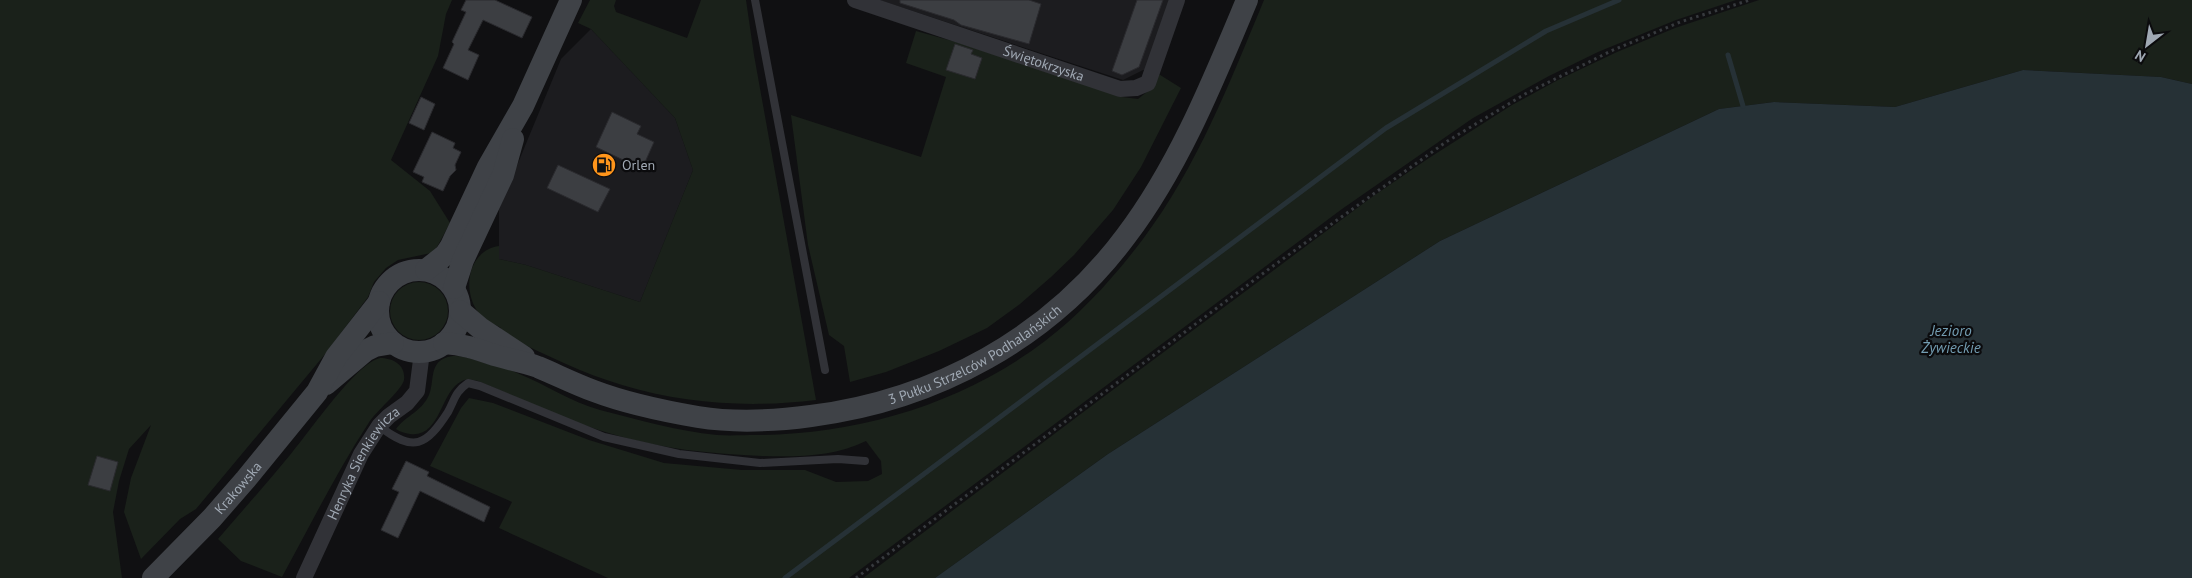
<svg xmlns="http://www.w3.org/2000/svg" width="2192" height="578" font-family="'PT Sans',sans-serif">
	<rect width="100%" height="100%" fill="#101012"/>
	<!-- built -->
	<g fill="#1c1c1f">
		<polygon points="879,0 1177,0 1152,71 1143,70 1123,80"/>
		<polygon points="591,29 675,118 693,170 640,302 526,265 499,259 499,209 561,59"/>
	</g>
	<!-- green -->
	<g fill="#1a211a">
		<polygon points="0,0 452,0 446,14 438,56 391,160 430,191 450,223 437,247 431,253 398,260 386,268 374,282 368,297 326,353 196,509 180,519 141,559 124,512 131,478 151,425 129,449 119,481 113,512 122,578 0,578"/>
		<path d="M 590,0 L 616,0 L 614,6 L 616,12 L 687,38 L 701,0 L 746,0 L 754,55 L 816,400 C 751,408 685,404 622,385 C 580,373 539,351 499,333 L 501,328 C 492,323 481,318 476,309 C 462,286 470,250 499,246 L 499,259 L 526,265 L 640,302 L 693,170 L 675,118 L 591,29 L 578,23 Z"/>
		<path d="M 1264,0 L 1736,0 L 1676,20 L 1598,52 L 1549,76 L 1473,118 L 1342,209 L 849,578 L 608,578 L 499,528 L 512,502 L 430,466 L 461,408 L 469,398 L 493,403 L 589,440 L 664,463 L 742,470 L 805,470 L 836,482 L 868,481 L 882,474 L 881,461 L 866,441 C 834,457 797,457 762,456 C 712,454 661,449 612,434 C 566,421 522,399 478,381 C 473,380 467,378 462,381 C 440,391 441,438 410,434 C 405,433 400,432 396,429 C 406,415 424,411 430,392 C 434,380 430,364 445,358 C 458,353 471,359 484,363 C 495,366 506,368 517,373 C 545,384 571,402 600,410 C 639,420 677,431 717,435 C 730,436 744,435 757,435 C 859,434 962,404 1045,341 C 1082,313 1115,276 1143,239 C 1197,167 1230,82 1264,0 Z"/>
		<polygon points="1759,0 2192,0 2192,84 2161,77 2023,70 1895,107 1774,102 1719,109 1440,241 1108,454 935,578 863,578 1102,398 1372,197 1429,158 1512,105 1558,80 1617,52 1675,28"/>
		<polygon points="916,31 956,42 1122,97 1138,99 1148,91 1157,73 1181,88 1141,167 1113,210 1074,255 1051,277 1020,304 987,328 939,351 886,372 850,382 844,346 829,335 808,245 791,115 921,157 946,77 906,63"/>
		<circle cx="419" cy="311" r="29"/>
		<path d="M 380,358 C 393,358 406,365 404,380 C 402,390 375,412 368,424 C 336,473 310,526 282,577 L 241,561 L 218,539 C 242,511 267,483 290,455 C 308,434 356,363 380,358 Z"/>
	</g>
	<!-- water -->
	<polygon fill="#263136" points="2023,70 2161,77 2192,84 2192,578 935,578 1108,454 1440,241 1719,109 1774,102 1895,107"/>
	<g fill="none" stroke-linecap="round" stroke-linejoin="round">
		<!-- stream -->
		<g stroke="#263136" stroke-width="5">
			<polyline points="1728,55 1743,106"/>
			<polyline points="785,578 1386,128 1546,31 1619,0"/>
		</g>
	</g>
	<!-- building -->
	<g fill="#3c3e42" stroke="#2a2a2e">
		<polygon points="466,0 495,0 532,17 522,38 483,20 468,50 479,55 468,80 443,68 454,44 452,42 466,12 461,10"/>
		<polygon points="900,0 1029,0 1041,4 1029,44 961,25 954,20 900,3"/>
		<polygon points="1137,0 1163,0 1139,67 1122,75 1112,71"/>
		<polygon points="955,44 973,50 971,54 982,58 975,79 946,70"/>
		<polygon points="421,97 435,104 424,130 409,123"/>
		<polygon points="612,112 641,126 637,134 654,142 642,169 596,147"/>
		<polygon points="432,132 455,143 453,148 461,152 455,165 456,170 450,176 443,191 422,182 424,177 413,172"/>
		<polygon points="558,165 610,189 598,212 547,188"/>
		<polygon points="97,456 118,462 110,491 88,485"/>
		<polygon points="406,461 429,472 427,476 490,507 484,522 420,491 398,538 381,530 399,492 392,489"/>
	</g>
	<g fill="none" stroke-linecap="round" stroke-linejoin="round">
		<!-- path -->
		<polyline stroke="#373a3e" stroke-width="3" stroke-dasharray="2.5 4" stroke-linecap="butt" points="856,578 1273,266 1446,142 1525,94 1611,51 1680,22 1750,0"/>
		<!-- lane -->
		<g stroke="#313237" stroke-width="8">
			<polyline points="755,0 825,370"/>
			<path d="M 379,426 C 414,453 426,446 448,412 C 455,399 455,392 468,383 L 480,386 L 604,437 L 679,454 L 760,463 L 838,459 L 865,461"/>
		</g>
		<!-- street -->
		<g stroke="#313237" stroke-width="16">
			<path id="s1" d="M 855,0 L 1120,89 L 1136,88 L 1148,83 L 1177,0"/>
			<path id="s2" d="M 304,578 L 361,454 L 379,426 L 389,416 L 407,403 L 417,391 L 422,352"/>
		</g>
		<!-- secondary -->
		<g stroke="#3f4247" stroke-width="22">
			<circle cx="419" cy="311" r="41"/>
			<polyline points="426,270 445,255 451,246 488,167 523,106 571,0"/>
			<polyline points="454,288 463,260 503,175 513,139"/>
			<polyline points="460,311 480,328 524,357"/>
			<path id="s3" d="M 444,343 C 462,344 477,349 494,355 C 508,359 524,362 538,367 C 557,375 575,384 594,391 C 628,404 663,411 698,417 C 735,423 774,421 811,416 C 936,400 1050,338 1126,236 C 1179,166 1213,81 1247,0"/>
			<polyline points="326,384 365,351 375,346 393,343"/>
			<path id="s4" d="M 153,578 L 212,518 L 246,479 L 317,392 L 336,357 L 379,302"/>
		</g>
	</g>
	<!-- icons -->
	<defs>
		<g id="fuel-disc" transform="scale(1.25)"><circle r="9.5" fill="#ff951b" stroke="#0b0b0d"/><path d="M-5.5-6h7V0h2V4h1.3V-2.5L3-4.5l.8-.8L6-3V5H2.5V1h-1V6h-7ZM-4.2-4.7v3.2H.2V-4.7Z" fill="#111"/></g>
	</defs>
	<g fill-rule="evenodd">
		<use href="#fuel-disc" x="604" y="165"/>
	</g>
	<g text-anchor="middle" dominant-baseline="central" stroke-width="4.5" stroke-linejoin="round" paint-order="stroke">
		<!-- street labels -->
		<g font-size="14" fill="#a0a9b4" stroke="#0b0b0d">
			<text stroke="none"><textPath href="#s1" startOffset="199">Świętokrzyska</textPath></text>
			<text stroke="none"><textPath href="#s3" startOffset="556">3 Pułku Strzelców Podhalańskich</textPath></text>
			<text stroke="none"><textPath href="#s2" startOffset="130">Henryka Sienkiewicza</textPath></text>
			<text stroke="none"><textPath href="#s4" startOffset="124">Krakowska</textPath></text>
		</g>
		<!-- poi labels -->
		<g font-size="14" fill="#a0a9b4" stroke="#0b0b0d" text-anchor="start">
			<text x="622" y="165">Orlen</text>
		</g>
		<!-- water labels -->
		<g font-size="15" font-style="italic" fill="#739db2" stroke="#0b0b0d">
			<text x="1951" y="330">Jezioro<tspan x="1951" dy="17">Żywieckie</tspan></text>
		</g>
	</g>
	<!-- north arrow -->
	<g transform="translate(2147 45) rotate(211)" stroke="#0b0b0d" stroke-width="4" paint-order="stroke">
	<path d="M0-4L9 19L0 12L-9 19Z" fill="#a0a9b4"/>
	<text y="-8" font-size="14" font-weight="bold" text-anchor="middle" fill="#a0a9b4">N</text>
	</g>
</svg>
